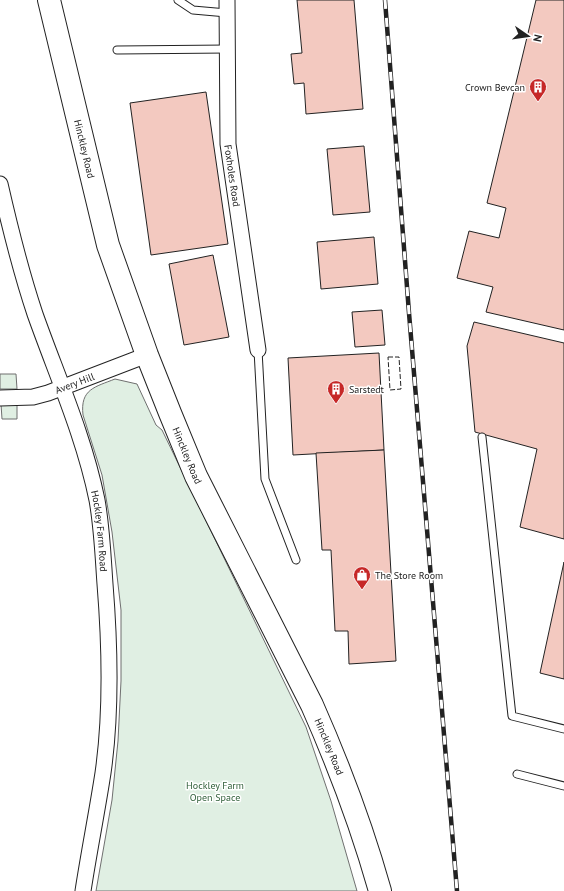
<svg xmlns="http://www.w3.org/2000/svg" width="564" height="891" font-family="'PT Sans',sans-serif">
	<rect width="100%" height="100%" fill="#fff"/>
	<!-- green -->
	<g fill="#e0efe3" stroke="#6f6f6f">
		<polygon points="0,374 16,374 17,389 0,389"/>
		<path d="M 115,379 L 137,384 L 156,425 L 162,430 L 306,727 L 331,801 L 357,891 L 96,891 L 112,800 L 118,741 L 121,681 L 121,610 L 112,532 L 102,475 L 83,415 C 80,389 95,387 115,379 Z"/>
		<polygon points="1,404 17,404 17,419 2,419"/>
	</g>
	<!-- building -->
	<g fill="#f3c9c0" stroke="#222">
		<polygon points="297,0 354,0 363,109 306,114 304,83 294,84 291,54 302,53"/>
		<polygon points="536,0 564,0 564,330 486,312 493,287 457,278 469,231 499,238 506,208 487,203"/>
		<polygon points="206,92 228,244 151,255 130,103"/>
		<polygon points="364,146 370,212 333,215 327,149"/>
		<polygon points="374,237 378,284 321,289 317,242"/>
		<polygon points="213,255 229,337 184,345 169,264"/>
		<polygon points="382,310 385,345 355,347 352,312"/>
		<polygon points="474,322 564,343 564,539 520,527 537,449 475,432 467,346"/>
		<polygon points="379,353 384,450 293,455 288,358"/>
		<polygon points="384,450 396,661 349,664 348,631 335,631 331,550 322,550 316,453"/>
		<polygon points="564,562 564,679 540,673"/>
	</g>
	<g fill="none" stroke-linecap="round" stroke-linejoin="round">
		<!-- lane casing -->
		<g stroke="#222" stroke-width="9">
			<g id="lane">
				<polyline points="178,0 193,10 227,13"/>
				<polyline points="117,50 228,49"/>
				<polyline points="258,350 265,479 296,560"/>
				<polyline points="482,437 512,716 564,729"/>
				<polyline points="517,774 564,786"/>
			</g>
		</g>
		<!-- street casing -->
		<g stroke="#222" stroke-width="17">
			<g id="street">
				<path id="s1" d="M 227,0 L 228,144 L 258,350"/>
				<path id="s2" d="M 0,184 C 10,228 21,272 35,314 C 57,376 84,436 97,500 C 102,528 103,556 105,584 C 110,646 112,710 103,773 C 97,812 89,852 83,891"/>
				<path id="s3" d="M 0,398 L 33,397 L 48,393 L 147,355"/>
			</g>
		</g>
		<!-- primary casing -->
		<g stroke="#222" stroke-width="24">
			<g id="primary">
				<path id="s4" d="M 49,0 L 108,245 L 147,355 L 170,413 L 196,476 L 312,705 C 339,766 362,827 380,891"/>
			</g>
		</g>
		<!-- lane -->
		<use href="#lane" stroke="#fff" stroke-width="7"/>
		<!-- street -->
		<use href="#street" stroke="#fff" stroke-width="15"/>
		<!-- primary -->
		<use href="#primary" stroke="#fff" stroke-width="22"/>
		<!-- rail casing -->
		<g stroke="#222" stroke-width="4.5">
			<polyline id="rail" points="385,0 409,313 457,891"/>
		</g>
		<!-- rail -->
		<use href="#rail" stroke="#fff" stroke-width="3" stroke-dasharray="9" stroke-linecap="butt"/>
		<!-- fence -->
		<polygon stroke="#222" stroke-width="1" stroke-dasharray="5 2" stroke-linecap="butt" points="388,357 399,357 401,389 390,390"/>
	</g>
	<!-- icons -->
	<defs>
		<g id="building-pin" transform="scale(0.9)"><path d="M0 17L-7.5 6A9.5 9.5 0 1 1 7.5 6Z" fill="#c62828" stroke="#fff"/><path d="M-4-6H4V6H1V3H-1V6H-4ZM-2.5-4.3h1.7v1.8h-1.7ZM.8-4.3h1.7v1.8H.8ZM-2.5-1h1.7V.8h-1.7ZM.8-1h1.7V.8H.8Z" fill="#fff"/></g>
		<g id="shop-pin" transform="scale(0.9)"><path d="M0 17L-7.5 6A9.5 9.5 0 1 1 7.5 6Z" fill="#c62828" stroke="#fff"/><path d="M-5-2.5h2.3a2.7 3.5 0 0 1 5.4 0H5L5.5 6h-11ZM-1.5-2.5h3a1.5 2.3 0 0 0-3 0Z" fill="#fff"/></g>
	</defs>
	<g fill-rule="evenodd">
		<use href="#building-pin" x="538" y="87"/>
		<use href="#building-pin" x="336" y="389"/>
		<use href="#shop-pin" x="362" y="575"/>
	</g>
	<g text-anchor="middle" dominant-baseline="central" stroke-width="3" stroke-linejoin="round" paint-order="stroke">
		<!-- poi labels -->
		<g font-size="10" fill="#222" stroke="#fff" text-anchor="start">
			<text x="525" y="87" text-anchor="end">Crown Bevcan</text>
			<text x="349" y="389">Sarstedt</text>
			<text x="375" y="575">The Store Room</text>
		</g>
		<!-- street labels -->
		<g font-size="10" fill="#222" stroke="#fff">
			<text stroke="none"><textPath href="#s4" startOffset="153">Hinckley Road</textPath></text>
			<text stroke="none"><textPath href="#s1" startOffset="176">Foxholes Road</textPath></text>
			<text stroke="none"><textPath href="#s3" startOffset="77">Avery Hill</textPath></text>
			<text stroke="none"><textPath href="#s4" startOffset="477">Hinckley Road</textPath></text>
			<text stroke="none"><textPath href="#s2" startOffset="362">Hockley Farm Road</textPath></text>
			<text stroke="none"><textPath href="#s4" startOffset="801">Hinckley Road</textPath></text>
		</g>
		<!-- park labels -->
		<g font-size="10" fill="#2f5e38" stroke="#fff">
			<text x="215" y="785">Hockley Farm<tspan x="215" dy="12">Open Space</tspan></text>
		</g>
	</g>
	<!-- north arrow -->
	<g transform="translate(528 36) rotate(103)" stroke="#ffffff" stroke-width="3" paint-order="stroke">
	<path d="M0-3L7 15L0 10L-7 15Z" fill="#222222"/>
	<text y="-6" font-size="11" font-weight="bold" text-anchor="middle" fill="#222222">N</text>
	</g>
</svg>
